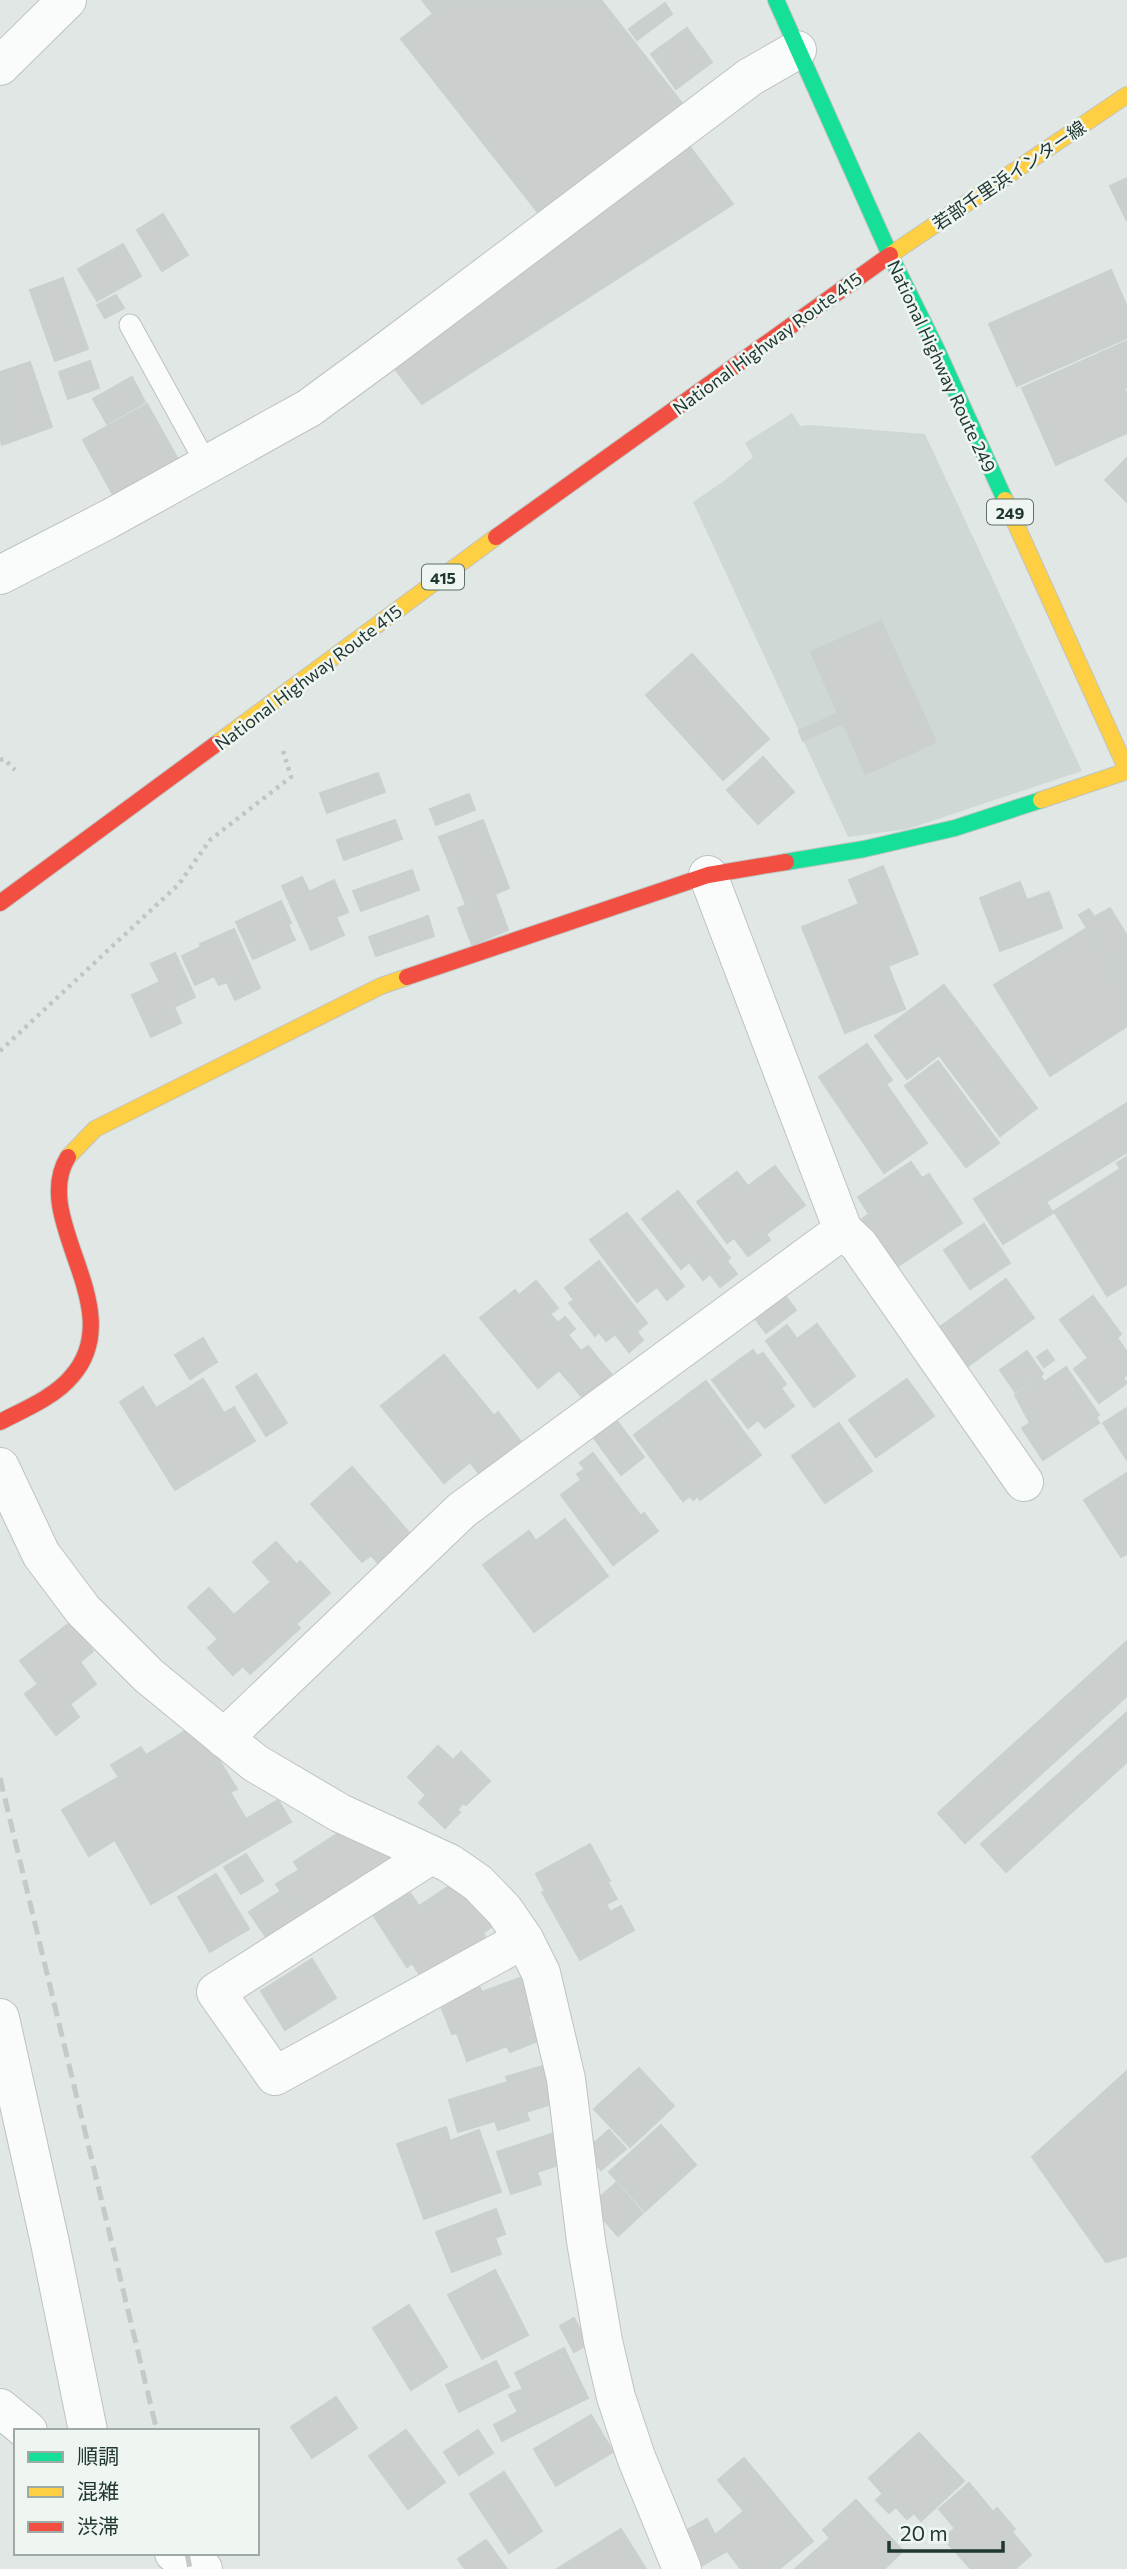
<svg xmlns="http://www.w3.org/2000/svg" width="1127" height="2569" font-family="Commissioner,'Noto Sans JP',sans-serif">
	<rect width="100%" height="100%" fill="#e1e7e4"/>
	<!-- built -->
	<polygon fill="#cfd8d4" points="792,413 800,426 810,425 925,434 1082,771 908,829 848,837 693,502 724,481 753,457 745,443"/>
	<!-- building -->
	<g fill="#cbd0ce" stroke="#cad0cd" stroke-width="2">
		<polygon points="422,0 601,0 685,107 544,220 401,39 433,14"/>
		<polygon points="665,3 672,14 637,40 629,29"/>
		<polygon points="687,28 712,62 676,89 651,54"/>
		<polygon points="684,139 733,204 422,404 391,364"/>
		<polygon points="1127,178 1127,221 1110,186"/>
		<polygon points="163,214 188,255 162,271 137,230"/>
		<polygon points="123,244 141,276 97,301 78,269"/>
		<polygon points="1111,270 1127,307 1127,338 1017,386 989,324"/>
		<polygon points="63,278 88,349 55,361 30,290"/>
		<polygon points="116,295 124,308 105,318 97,305"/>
		<polygon points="1127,341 1127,387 1124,388 1127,395 1127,433 1056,465 1022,388"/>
		<polygon points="90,361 99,388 68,399 59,372"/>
		<polygon points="30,362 52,427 2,445 0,438 0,372"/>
		<polygon points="132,377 145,402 107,424 93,399"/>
		<polygon points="147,404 180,463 116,500 83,440"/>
		<polygon points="1127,458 1127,502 1105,480"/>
		<polygon points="881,621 936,742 866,774 843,723 803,741 799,731 838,713 811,652"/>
		<polygon points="692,654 769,739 723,780 646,695"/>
		<polygon points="763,757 794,792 758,824 727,790"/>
		<polygon points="378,773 385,792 327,813 320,793"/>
		<polygon points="469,794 475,810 436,825 430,809"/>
		<polygon points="395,820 402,839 344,860 337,840"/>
		<polygon points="483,820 509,888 495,894 508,930 472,945 458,908 466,905 439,837"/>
		<polygon points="883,866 918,954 888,966 905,1009 845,1033 802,927 859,904 849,880"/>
		<polygon points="412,870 419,890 361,911 353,891"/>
		<polygon points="302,877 309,892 334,880 348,912 336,917 344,935 311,950 282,886"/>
		<polygon points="1020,882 1027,900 1049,892 1062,928 1000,951 980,898"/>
		<polygon points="281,901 291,923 288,925 295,940 253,959 236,922"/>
		<polygon points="1110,908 1127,936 1127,992 1079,915 1089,909 1094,917"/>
		<polygon points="428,916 434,936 376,956 369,937"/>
		<polygon points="1087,928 1127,992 1127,1026 1050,1076 994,985"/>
		<polygon points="234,929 260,988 235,1000 227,982 219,985 214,976 195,985 182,956 201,947 200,944"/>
		<polygon points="175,953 195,997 174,1007 181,1023 151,1037 132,995 160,982 151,964"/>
		<polygon points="944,985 1037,1108 1000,1136 939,1055 907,1079 875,1036"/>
		<polygon points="867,1044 892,1080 886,1084 927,1143 884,1173 819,1077"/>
		<polygon points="938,1061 999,1143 966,1167 905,1086"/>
		<polygon points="1127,1103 1127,1152 1046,1202 1053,1213 1003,1244 974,1199"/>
		<polygon points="1127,1157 1127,1284 1107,1296 1054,1211 1120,1169 1117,1163"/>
		<polygon points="911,1162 922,1178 929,1174 962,1223 895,1268 862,1219 869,1214 858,1197"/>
		<polygon points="775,1166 805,1205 766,1234 770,1240 748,1256 734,1238 727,1243 697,1202 737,1172 748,1186"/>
		<polygon points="678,1191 730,1258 727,1261 737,1274 720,1287 710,1274 703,1280 689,1262 681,1269 642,1219"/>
		<polygon points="627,1213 684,1286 667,1300 657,1287 637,1302 590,1240"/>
		<polygon points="984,1224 1010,1263 970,1289 944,1250"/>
		<polygon points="599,1261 647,1323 634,1334 627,1325 606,1341 599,1332 595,1336 569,1303 574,1300 565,1288"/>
		<polygon points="1006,1279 1034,1318 968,1366 940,1327"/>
		<polygon points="536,1281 558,1308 550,1314 558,1323 565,1317 575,1329 568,1335 581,1351 588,1346 611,1374 583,1398 559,1370 538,1388 480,1318 515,1290 519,1295"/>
		<polygon points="781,1290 796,1310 766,1333 750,1312"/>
		<polygon points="1093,1296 1121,1334 1117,1338 1127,1352 1127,1375 1123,1378 1127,1383 1099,1403 1074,1369 1088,1358 1060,1320"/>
		<polygon points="817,1324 855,1376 814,1407 766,1341 787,1325 797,1339"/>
		<polygon points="627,1325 634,1334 637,1332 643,1340 629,1352 615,1334"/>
		<polygon points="203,1338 217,1362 190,1379 175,1355"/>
		<polygon points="753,1350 757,1356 763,1353 786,1384 781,1388 794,1406 765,1428 758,1420 748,1428 712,1380"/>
		<polygon points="1047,1350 1054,1360 1044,1367 1037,1357"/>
		<polygon points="1027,1351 1043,1374 1015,1392 1000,1370"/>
		<polygon points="444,1355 494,1416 498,1412 522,1443 481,1476 470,1462 444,1483 381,1406"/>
		<polygon points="1066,1367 1099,1415 1096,1417 1099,1423 1043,1460 1022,1428 1030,1423 1015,1395 1041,1377 1044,1382"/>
		<polygon points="256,1374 287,1423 266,1436 236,1387"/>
		<polygon points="203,1379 224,1413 234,1407 255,1441 175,1490 120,1402 143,1387 156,1408"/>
		<polygon points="907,1379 934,1416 876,1457 849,1420"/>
		<polygon points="706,1381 761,1455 700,1500 698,1496 693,1500 690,1496 683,1501 634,1435"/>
		<polygon points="1127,1408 1127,1460 1103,1423"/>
		<polygon points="614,1417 644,1457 621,1475 591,1434"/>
		<polygon points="839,1423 872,1471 825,1503 792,1456"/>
		<polygon points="593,1453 641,1516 644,1513 658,1531 613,1565 561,1495 581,1480 577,1474 585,1469 580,1463"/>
		<polygon points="352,1467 412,1536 380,1565 371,1555 362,1562 311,1504"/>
		<polygon points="1127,1473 1127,1554 1121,1557 1084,1500"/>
		<polygon points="565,1519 608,1576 534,1632 483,1565 529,1531 536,1541"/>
		<polygon points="276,1542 297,1565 300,1561 330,1593 296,1624 300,1628 250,1674 243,1666 233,1675 208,1648 218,1639 188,1607 209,1588 234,1615 271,1582 253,1562"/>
		<polygon points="71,1622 93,1651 80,1662 96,1684 70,1704 79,1717 56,1735 25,1694 38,1684 20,1661"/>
		<polygon points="1127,1641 1127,1696 965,1843 938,1813"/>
		<polygon points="1127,1712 1127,1762 1006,1872 981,1844"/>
		<polygon points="190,1728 199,1743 206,1739 237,1789 230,1792 246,1819 278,1800 291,1822 151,1904 115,1840 89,1856 62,1810 119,1777 111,1765 141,1747 146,1755"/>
		<polygon points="438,1746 453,1760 461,1752 490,1781 466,1805 463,1803 457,1810 460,1812 445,1828 419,1803 426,1795 408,1777"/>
		<polygon points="340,1832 398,1859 301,1922 276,1884 299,1870 294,1862"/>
		<polygon points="590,1844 610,1881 607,1881 617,1899 606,1904 610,1912 621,1906 634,1930 580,1960 542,1892 545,1891 536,1874"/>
		<polygon points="246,1854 263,1881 241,1894 224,1867"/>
		<polygon points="216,1874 249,1929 210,1952 178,1897"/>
		<polygon points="451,1885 455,1891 463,1886 491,1927 483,1933 487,1940 424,1981 412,1963 407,1967 374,1916 410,1893 419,1906"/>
		<polygon points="280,1892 298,1921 268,1940 249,1912"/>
		<polygon points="312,1959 336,1998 285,2030 261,1991"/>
		<polygon points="520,1978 533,2014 528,2016 538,2041 510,2052 507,2046 467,2061 457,2033 452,2034 439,2001 479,1986 482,1992"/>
		<polygon points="546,2065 557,2102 526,2112 529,2120 498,2130 495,2121 458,2132 449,2100 508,2082 506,2077"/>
		<polygon points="639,2068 674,2106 630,2147 594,2109"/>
		<polygon points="1127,2071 1127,2256 1106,2262 1032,2157"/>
		<polygon points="661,2125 696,2165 645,2211 609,2172"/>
		<polygon points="446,2127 450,2141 479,2130 501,2192 424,2219 397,2144"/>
		<polygon points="609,2130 626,2149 601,2170 585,2151"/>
		<polygon points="554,2133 564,2163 537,2172 541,2184 511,2194 497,2152"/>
		<polygon points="616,2183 643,2213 618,2236 591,2205"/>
		<polygon points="496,2209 505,2234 495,2238 501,2254 452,2272 436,2232"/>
		<polygon points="495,2270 528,2335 482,2359 448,2295"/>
		<polygon points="409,2305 447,2367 411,2390 373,2328"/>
		<polygon points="574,2318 588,2344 574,2352 560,2326"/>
		<polygon points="564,2348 588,2398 502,2441 494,2425 518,2412 509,2395 523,2389 515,2373"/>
		<polygon points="496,2361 509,2387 459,2412 446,2385"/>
		<polygon points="336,2397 357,2428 312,2458 291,2427"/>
		<polygon points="591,2415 613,2452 556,2486 534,2449"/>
		<polygon points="406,2430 445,2482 408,2509 369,2456"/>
		<polygon points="478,2430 493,2453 459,2475 444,2452"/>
		<polygon points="919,2433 964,2481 921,2521 914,2513 907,2519 896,2507 889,2513 876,2500 883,2494 869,2478"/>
		<polygon points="744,2458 813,2541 779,2569 741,2569 727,2551 696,2569 673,2538 707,2519 715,2535 744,2511 718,2480"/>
		<polygon points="504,2472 542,2531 509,2553 470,2494"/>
		<polygon points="969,2483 993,2512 997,2508 1015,2529 1012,2532 1031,2555 1015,2569 971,2569 944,2539 955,2528 939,2509"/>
		<polygon points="856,2500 903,2551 884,2569 795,2569 830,2538 823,2530"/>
		<polygon points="621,2529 646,2569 557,2569"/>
		<polygon points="486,2540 507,2569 465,2569 458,2559"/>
	</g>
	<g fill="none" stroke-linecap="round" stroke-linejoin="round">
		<!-- lane casing -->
		<g stroke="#bec3c1" stroke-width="23">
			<polyline id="lane" points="130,325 207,465"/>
		</g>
		<!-- street casing -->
		<g stroke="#bec3c1" stroke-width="40">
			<g id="street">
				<polyline points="0,66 67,0"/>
				<polyline points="0,575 109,519 309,408 384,353 750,77 797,50"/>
				<polyline points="843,1230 859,1245 1024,1482"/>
				<polyline points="0,1467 41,1554 83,1610 149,1676 255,1763 340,1813 449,1863 478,1883 504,1910 524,1939 541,1973 566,2079 586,2241 603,2341 616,2397 636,2457 682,2569"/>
				<polyline points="224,1738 462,1510 843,1230 708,875"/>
				<polyline points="431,1855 216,1992 275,2076 524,1939"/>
				<polyline points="0,2018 50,2243 88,2431"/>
				<polyline points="0,2408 28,2431"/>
				<polyline points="174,2553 203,2569"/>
			</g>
		</g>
		<!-- fast casing -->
		<g stroke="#bec4c1" stroke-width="18">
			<g id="fast">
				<polyline points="776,0 890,255 936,348 1005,500"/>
				<polyline points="786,862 864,849 955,828 1041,800"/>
			</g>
		</g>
		<!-- slow casing -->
		<g stroke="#bec4c1" stroke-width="18">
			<g id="slow">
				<polyline points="890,255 1127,95"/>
				<polyline points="1005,500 1127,770"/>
				<polyline points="216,744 496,537"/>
				<polyline points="1041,800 1127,771"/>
				<polyline points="68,1157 95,1129 381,986 407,977"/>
			</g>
		</g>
		<!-- jam casing -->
		<g stroke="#bec4c1" stroke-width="18">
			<g id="jam">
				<polyline points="496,537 890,255"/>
				<polyline points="0,903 216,744"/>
				<polyline points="407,977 708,875 786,862"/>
				<path d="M 0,1422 C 23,1410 55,1397 72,1376 C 131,1308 29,1219 68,1157"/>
			</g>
		</g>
		<!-- path -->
		<g stroke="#bfc7c4" stroke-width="4.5" stroke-dasharray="3.5 5" stroke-linecap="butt">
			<polyline points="0,760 4,759 15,770"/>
			<polyline points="0,1051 179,884 210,840 291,777 283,751"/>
		</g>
		<!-- lane -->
		<use href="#lane" stroke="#fafbfb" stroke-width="21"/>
		<!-- street -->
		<use href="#street" stroke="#fafbfb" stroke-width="38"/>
		<!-- fast -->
		<use href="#fast" stroke="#16e098" stroke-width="16"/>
		<!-- slow -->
		<use href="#slow" stroke="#ffcf43" stroke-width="16"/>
		<!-- jam -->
		<use href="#jam" stroke="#f24e42" stroke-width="16"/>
		<!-- rail -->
		<g stroke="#c5c9c8" stroke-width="5" stroke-dasharray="14 7" stroke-linecap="butt">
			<polyline points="0,1778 157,2431"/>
			<polyline points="187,2553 190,2569"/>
		</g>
	</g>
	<g text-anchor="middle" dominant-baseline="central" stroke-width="5" stroke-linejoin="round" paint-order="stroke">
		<!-- shield labels -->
		<g fill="#eff6f2" stroke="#5f706b" stroke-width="2">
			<rect x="987" y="499.5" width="46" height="25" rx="5"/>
			<rect x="422" y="564.5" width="42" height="25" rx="5"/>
		</g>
		<g font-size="16" font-weight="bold" fill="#213731">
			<text x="1010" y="512">249</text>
			<text x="443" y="577">415</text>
		</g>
		<!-- street labels -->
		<g font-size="18" fill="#213731" stroke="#eff6f2">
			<text transform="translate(1009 175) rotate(-34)">若部千里浜インター線</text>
			<text transform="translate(767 343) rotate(-36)">National Highway Route 415</text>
			<text transform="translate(942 366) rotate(65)">National Highway Route 249</text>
			<text transform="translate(308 677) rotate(-37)">National Highway Route 415</text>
		</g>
	</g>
	<!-- legend -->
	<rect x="14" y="2429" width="245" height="126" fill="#eff6f2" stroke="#9daaa5" stroke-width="2"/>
	<rect x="28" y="2452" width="35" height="10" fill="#16e098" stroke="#9daaa5" stroke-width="2"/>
	<text x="77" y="2464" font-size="21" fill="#213731">順調</text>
	<rect x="28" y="2487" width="35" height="10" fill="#ffcf43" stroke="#9daaa5" stroke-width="2"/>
	<text x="77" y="2499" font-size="21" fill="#213731">混雑</text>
	<rect x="28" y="2522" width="35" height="10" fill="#f24e42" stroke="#9daaa5" stroke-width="2"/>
	<text x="77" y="2534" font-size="21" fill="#213731">渋滞</text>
	<!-- scale -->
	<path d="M889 2541v10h114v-10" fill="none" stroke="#213731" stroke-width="3.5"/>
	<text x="900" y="2541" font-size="21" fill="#213731" stroke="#eff6f2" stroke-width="5" paint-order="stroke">20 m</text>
</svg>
